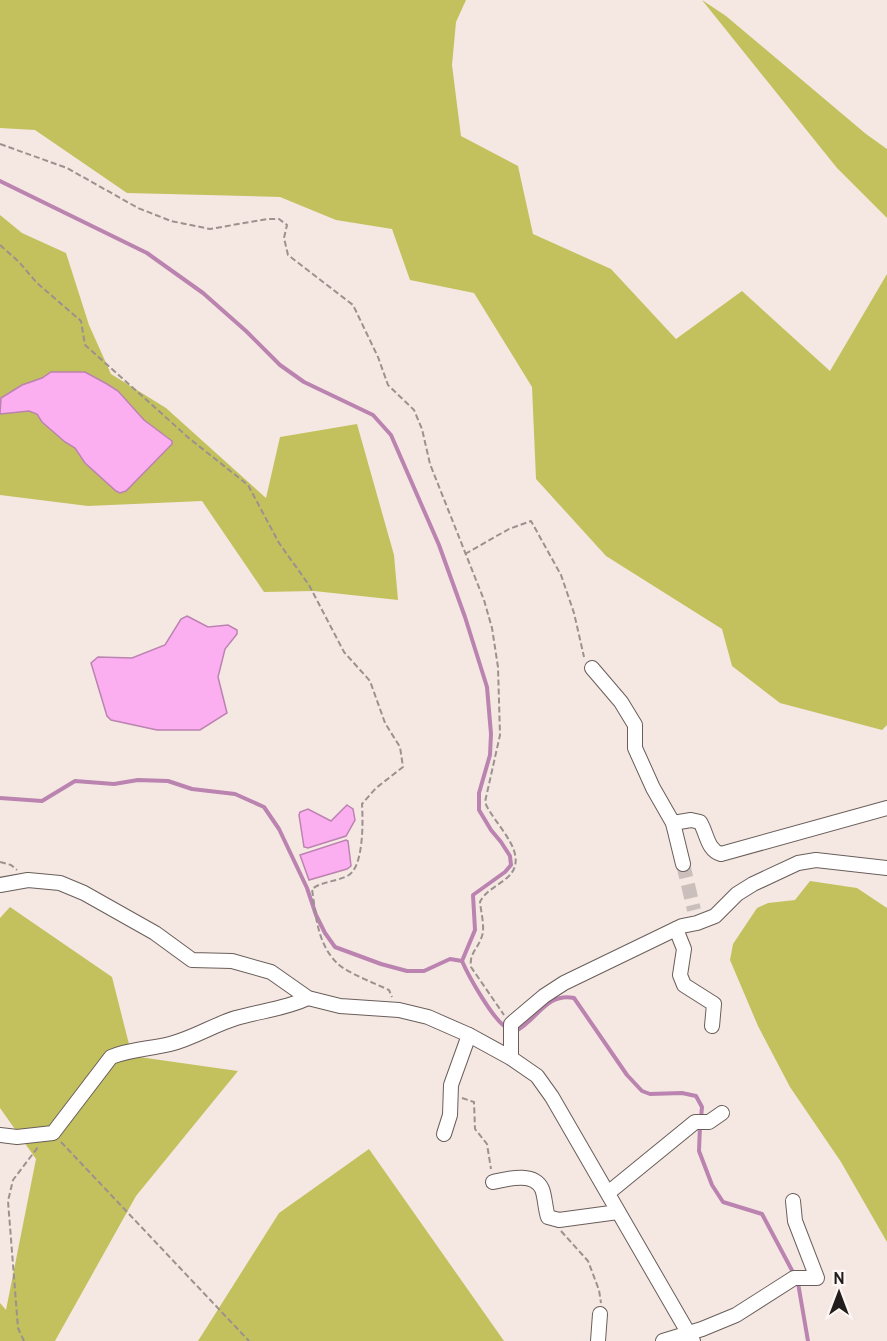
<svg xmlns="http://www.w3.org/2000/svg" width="887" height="1341" font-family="Overpass,sans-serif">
	<rect width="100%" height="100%" fill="#f5e8e3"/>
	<!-- forest -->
	<g fill="#c3c15e">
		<polygon points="0,0 466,0 456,22 452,65 461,136 518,166 533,234 611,269 676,339 742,291 830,371 887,274 887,725 882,730 780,703 732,666 722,629 606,556 536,479 532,387 474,293 410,280 392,229 336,220 280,197 127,193 35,130 0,128"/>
		<polygon points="702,0 726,16 866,134 887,149 887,218 837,168"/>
		<polygon points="0,215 22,233 66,253 89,325 111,374 166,408 266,498 280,437 357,424 394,555 398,600 314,591 264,592 202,501 88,506 0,495"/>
		<polygon points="810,881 857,888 887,908 887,1242 841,1162 790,1087 758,1026 730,960 733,944 757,908 768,903 795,900"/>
		<polygon points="10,907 112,977 132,1056 238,1071 136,1196 55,1341 0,1341 0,1303 6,1310 36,1159 0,1108 0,918"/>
		<polygon points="369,1149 504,1341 198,1341 279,1213"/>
	</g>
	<!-- water -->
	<g fill="#fcaff0" stroke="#bb83b0" stroke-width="1.5">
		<polygon points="51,372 85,372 107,384 118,391 144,420 172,441 172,444 126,491 120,493 116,491 85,463 75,448 65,442 42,422 37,414 29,411 0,414 1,398 22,385 42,378"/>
		<polygon points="187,616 208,627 228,625 237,630 237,634 225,649 218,677 227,713 200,730 157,730 111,720 107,716 91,663 98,657 132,658 165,645 181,619"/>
		<polygon points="347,805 353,809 355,820 346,836 308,848 304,847 299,815 300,812 308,809 331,821"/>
		<polygon points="346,840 348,841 351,866 347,869 309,880 300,855"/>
	</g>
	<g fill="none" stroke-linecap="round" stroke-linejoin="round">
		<!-- stream -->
		<g stroke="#bb83b0" stroke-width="4">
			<path d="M 0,181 L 147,253 L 203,293 L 246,331 L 280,365 L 304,382 L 373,415 L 391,435 L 439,545 L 465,617 L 487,687 L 491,734 L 490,755 L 479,793 L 479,810 L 491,830 L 501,842 L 510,856 L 511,865 L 505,872 L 473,895 L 475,930 L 462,961 C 468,975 495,1024 509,1029"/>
			<polyline points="0,798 42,801 75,781 114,784 138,780 168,781 192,789 235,794 264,807 279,829 307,888 316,915 325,933 335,947 381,964 407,971 424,971 450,959 462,961"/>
			<path d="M 516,1031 C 537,1020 547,992 574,998 L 627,1075 L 642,1091 L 650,1094 L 682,1093 L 696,1096 L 702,1107 L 701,1118"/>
			<polyline points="700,1126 699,1151 712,1185 723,1202 762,1214 795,1276"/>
			<polyline points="798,1283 808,1341"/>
		</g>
		<!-- minor-tunnel -->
		<polyline stroke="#cbbfbb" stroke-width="14" stroke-dasharray="14 7" stroke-linecap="butt" points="683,864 694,910"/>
		<!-- minor casing -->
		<g stroke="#6a5e5a" stroke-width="16">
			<g id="minor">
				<polyline points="592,668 621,702 635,725 635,748 653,788 673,823 683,864"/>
				<path d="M 673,823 L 691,820 L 700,822 C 707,833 707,850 721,854 L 887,808"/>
				<polyline points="0,885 28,880 60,883 84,893 155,933 192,960 232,961 271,972 308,998 340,1006 399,1010 428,1017 469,1035 511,1058 537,1076 552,1097 693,1341"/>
				<polyline points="676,929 684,949 680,975 684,985 714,1004 712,1026"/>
				<polyline points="511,1058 511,1024 544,996 564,983 682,926 697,923 715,916 737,894 753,884 798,863 816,860 887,868"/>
				<polyline points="444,1134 450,1115 451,1085 469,1035"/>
				<path d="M 0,1135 L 17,1137 L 53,1133 L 111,1057 C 130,1049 150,1049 170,1044 C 194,1038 213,1025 236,1018 C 260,1011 285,1009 308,998"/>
				<path d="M 493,1182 C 507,1179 534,1171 542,1189 C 545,1196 545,1208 548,1217 L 559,1220 L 618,1212"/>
				<polyline points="608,1193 695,1122 709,1122 722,1113"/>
				<polyline points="598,1341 600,1314"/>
				<polyline points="663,1341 702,1329 736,1315 794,1278 817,1278 795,1221 793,1201"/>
			</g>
		</g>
		<!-- path -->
		<g stroke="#9b918e" stroke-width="2" stroke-dasharray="6 3" stroke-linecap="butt">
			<path d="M 0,144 L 67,168 L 138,208 L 171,221 L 210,229 L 267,219 L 279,219 L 287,225 L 284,238 L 288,255 L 353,305 L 378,357 L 388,385 L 414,410 L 422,429 L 430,464 L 484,600 L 492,628 L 498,667 L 500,735 L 485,802 C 493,824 532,854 508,877 C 499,885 485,891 480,902 C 481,912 485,927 482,936 C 478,949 469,953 471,967 L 504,1015"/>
			<path d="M 0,245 L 19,262 L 37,283 L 81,321 L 85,345 L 190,439 L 248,485 L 279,543 L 309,585 L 344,652 L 370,681 L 385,723 L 400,747 L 403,767 L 376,788 L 362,804 C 363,821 364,869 347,876 C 335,882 323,881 312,889 C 316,916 317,944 338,964 C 346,972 376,984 389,990 L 392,997"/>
			<polyline points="465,554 509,529 531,521 561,575 574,613 584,657"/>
			<polyline points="0,862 11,865 17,870"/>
			<polyline points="462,1098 474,1102 475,1129 487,1144 491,1169"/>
			<polyline points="61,1142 249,1341"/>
			<polyline points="561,1231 588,1261 599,1290 601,1303"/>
			<polyline points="24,1341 18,1328 8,1201 13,1180 38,1147"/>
		</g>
		<!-- minor -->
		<use href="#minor" stroke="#fff" stroke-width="14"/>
	</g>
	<!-- north arrow -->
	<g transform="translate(839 1293)" stroke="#fef6f3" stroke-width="4.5" paint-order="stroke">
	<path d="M0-4.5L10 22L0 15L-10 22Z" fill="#221d1c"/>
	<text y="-9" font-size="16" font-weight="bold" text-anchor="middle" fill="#221d1c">N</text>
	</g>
</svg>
